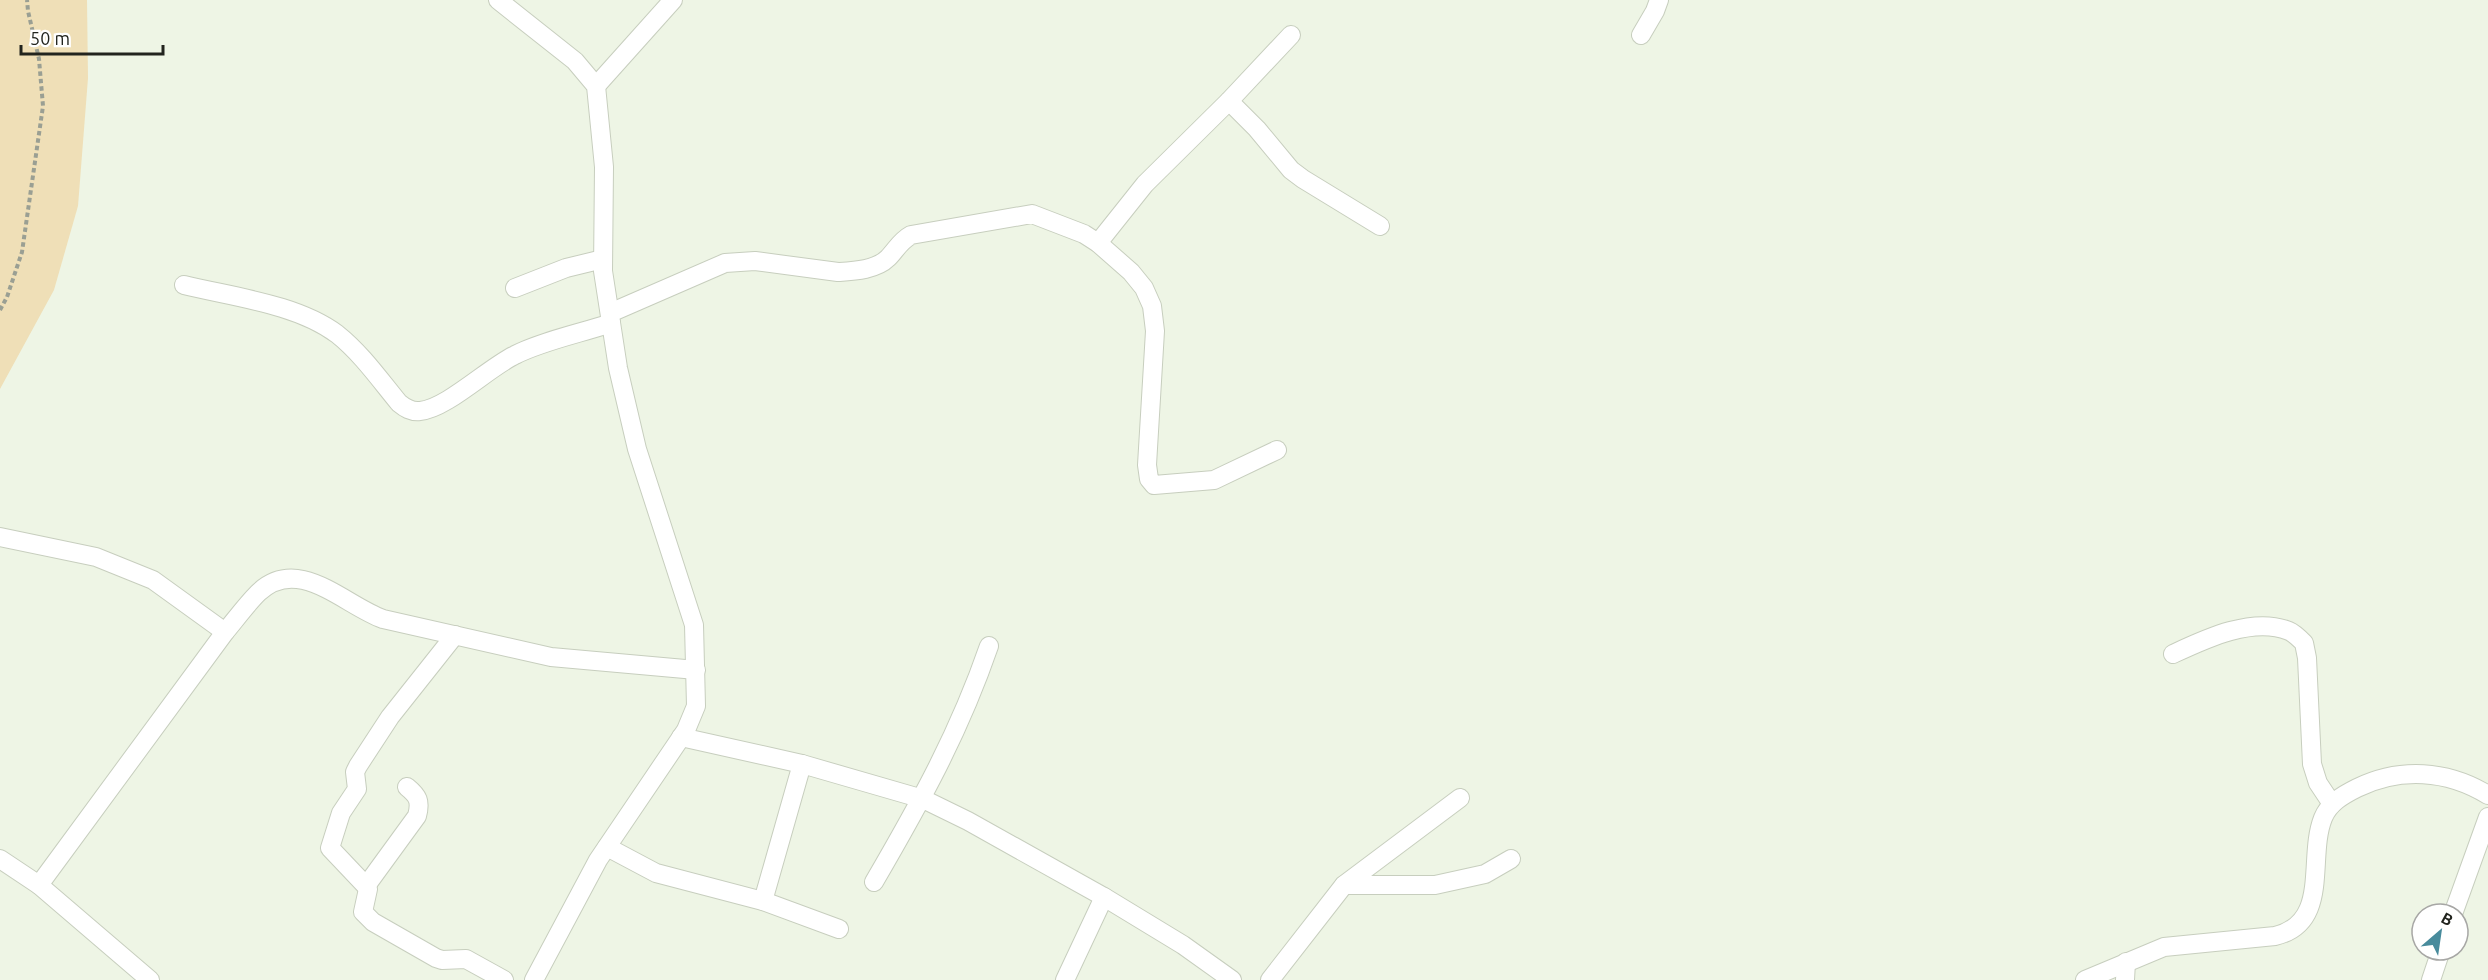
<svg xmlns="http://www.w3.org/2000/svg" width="2488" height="980" font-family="Ubuntu,sans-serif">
	<rect width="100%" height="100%" fill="#eef5e5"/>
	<!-- green -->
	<polygon fill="#efdfb7" points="0,0 87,0 88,78 78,206 54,290 0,389"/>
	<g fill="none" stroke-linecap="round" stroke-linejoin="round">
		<!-- minor casing -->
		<g stroke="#c7cebe" stroke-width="20">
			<g id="minor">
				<polyline points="498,0 575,61 596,86 604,167 603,271 618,368 637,449 694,625 696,706 686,730 598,860 534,980"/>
				<polyline points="1641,35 1655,11 1659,0"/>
				<polyline points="596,86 673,0"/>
				<polyline points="1229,101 1257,129 1291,170 1303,179 1380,226"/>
				<polyline points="1098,243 1145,184 1229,101 1291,35"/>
				<path d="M 184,285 C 233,297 297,304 337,334 C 361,353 380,380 399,403 C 405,408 411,412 420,411 C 446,409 488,368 515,355 C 542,341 582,333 611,323"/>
				<polyline points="515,288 566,268 603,259"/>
				<path d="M 610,313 L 725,263 L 755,261 L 838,272 C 854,271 876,270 888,258 C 896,250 900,241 911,235 L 1032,214 L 1084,234 L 1098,243 L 1131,272 L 1144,288 L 1152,306 L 1155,331 L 1147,465 L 1149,479 L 1154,485 L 1214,480 L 1277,450"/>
				<polyline points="0,537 96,557 153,580 225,632"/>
				<path d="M 2173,654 C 2205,639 2253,616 2289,631 C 2294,633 2300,639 2304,643 L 2307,658 L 2312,764 L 2318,783 L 2332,804"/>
				<polyline points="681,737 802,764 923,799 968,821 1104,897 1183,945 1232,980"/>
				<path d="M 407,787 C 418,796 421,801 417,816 L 366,886 L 330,848 L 341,813 L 357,789 L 355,772 L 358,766 L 390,717 L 455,635"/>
				<polyline points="607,847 656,873 763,901 839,929"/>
				<polyline points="0,859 39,885 150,980"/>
				<path d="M 874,882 C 920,803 959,733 989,646"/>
				<path d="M 39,885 L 225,632 C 236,619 246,605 258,593 C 298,554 344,605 383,619 L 551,657 L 696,670"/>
				<polyline points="1344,885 1435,885 1485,874 1511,859"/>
				<polyline points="366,886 368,889 363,912 373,922 436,958 442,960 466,959 504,980"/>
				<polyline points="763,901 802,764"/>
				<polyline points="2453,914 2488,817"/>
				<polyline points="1065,980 1104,897"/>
				<polyline points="1270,980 1344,885 1460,798"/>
				<path d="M 2085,980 L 2164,947 L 2275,936 C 2331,923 2307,858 2323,818 C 2329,803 2343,795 2357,788 C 2400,767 2447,770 2488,795"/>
				<polyline points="2125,980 2126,962"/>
				<polyline points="2431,980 2441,950"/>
			</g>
		</g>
		<!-- path -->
		<polyline stroke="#9a9f93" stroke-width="4" stroke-dasharray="4.5 3" stroke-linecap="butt" points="0,310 7,297 22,252 43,106 39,59 28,11 27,0"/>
		<!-- minor -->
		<use href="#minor" stroke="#fff" stroke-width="18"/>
	</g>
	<!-- north arrow -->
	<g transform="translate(2440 932) rotate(29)"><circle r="28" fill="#ffffff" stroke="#a7a7a5" stroke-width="1.5"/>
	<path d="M0-4.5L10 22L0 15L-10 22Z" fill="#488b9c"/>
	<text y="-9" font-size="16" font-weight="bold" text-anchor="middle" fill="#22241e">B</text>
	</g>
	<!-- scale -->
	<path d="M21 45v9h142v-9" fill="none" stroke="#22241e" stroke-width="3"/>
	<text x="30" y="45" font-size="18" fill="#22241e" stroke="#ffffff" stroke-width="4.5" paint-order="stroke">50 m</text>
</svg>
